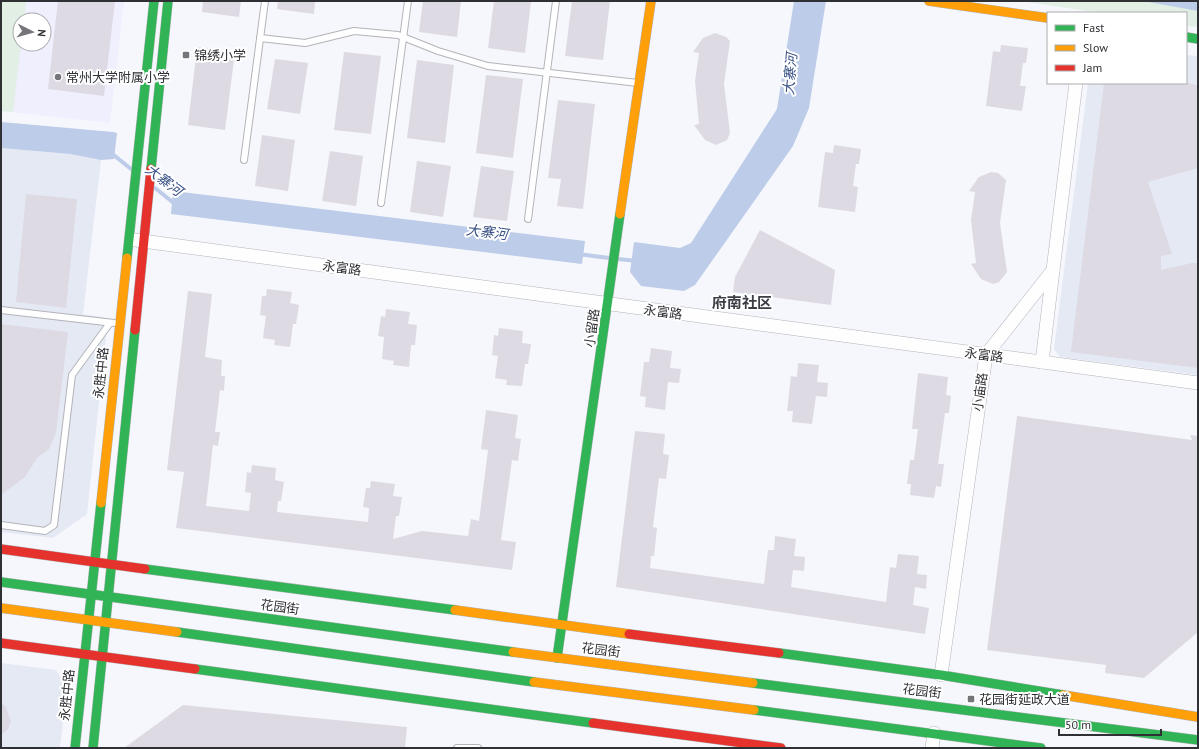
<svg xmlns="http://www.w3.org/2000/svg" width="1199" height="749" font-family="'PT Sans','Noto Sans SC',sans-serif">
	<rect width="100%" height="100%" fill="#f5f7fc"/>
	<!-- built -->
	<g fill="#e4e9f4">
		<polygon points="1186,55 1198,56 1198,375 1060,357 1054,349 1088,83 1186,83"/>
		<polygon points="1,148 70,154 101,160 83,314 108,318 87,514 53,538 1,532"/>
		<polygon points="1,663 56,670 67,687 60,748 1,748"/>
	</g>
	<!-- education -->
	<path fill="#f0effe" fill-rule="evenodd" d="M 1,1 L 124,1 L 110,123 L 1,111 ZM 20,20 L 44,20 L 44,44 L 20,44 Z"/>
	<!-- green -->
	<g fill="#e2efe5">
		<polygon points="1,1 26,1 24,20 20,20 21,44 13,112 1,111"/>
		<polygon points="1020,1 1198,1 1198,27 1186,26 1186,13 1101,13"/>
	</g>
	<!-- water -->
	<g fill="#bdcce8">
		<polygon points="794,1 826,1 809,108 793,146 695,285 684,291 641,286 630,272 634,242 680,248 691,243 777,109"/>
		<polygon points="1143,1 1198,1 1198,11"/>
		<polygon points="1,122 113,132 117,133 114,159 101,160 70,154 1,148"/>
		<polygon points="173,191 585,241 582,264 171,214"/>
	</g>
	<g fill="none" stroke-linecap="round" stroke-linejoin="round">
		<!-- stream -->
		<g stroke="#bdcce8" stroke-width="4">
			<polyline points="110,152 131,169"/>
			<polyline points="155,188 175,204"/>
			<polyline points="578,254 609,258"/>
			<polyline points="618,259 637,261"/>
		</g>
	</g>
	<!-- building -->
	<g fill="#dedae4">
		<polygon points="58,1 115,1 104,96 48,89"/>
		<polygon points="203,1 241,1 239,17 202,12"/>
		<polygon points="278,1 315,1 314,14 277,9"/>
		<polygon points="423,1 461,1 457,37 419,32"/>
		<polygon points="494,1 531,1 525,53 488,48"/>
		<polygon points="572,1 610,1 603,60 565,56"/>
		<polygon points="715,33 726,37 730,41 724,84 730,133 727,140 716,145 705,140 694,125 699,124 695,81 699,53 693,52 703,38"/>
		<polygon points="1001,45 1028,48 1026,63 1023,63 1020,86 1026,86 1022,111 986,106 993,51 1000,52"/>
		<polygon points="197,47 235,52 225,130 188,125"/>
		<polygon points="344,52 381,56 371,134 334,130"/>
		<polygon points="275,59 308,63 300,114 267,109"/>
		<polygon points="417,60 454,65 445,143 407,138"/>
		<polygon points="486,75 523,79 513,158 476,153"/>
		<polygon points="1186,82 1198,86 1198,168 1148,182 1172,254 1161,256 1161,270 1192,263 1198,263 1198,368 1071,352 1104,83"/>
		<polygon points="558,100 595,104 583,209 557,206 561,179 548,178"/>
		<polygon points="262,135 295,140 288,191 255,186"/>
		<polygon points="834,145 861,149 859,164 856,164 853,186 858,187 855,212 818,207 825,152 833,153"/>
		<polygon points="330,151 363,156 356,206 322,201"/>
		<polygon points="417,161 451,166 443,217 410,212"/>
		<polygon points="481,166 514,171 507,221 473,217"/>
		<polygon points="991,172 998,173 1006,180 1000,223 1007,272 999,282 993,284 981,279 971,264 976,263 971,220 975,192 969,191 979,177"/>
		<polygon points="26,194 77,199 66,308 16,302"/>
		<polygon points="760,230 835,270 831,305 733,292 735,277"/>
		<polygon points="267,289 292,292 290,303 299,305 296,324 293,324 290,347 274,345 275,340 263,338 266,316 260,315 262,296 266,296"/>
		<polygon points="188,291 212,294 205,357 222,360 221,376 225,376 224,391 220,390 215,432 220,432 218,446 213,445 206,506 249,511 251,493 245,492 247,472 251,473 252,465 276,468 275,480 284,482 281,501 278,501 277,512 368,522 369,508 363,507 366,488 370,488 371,481 395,484 393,496 402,497 399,516 396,516 393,539 422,531 468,536 471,519 479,521 488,450 481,449 486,410 518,415 515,438 521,439 518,461 512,460 501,540 516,542 512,570 176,528 184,472 167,470"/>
		<polygon points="386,309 410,312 408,324 417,325 415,345 411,345 409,367 393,365 394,361 382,359 384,337 378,336 381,316 385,317"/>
		<polygon points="1,324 68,332 56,433 49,449 37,458 25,477 1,495"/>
		<polygon points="499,328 523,331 522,343 531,344 528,364 525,364 522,386 506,385 507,380 495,378 498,356 492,355 494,335 498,336"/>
		<polygon points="651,348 672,351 670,368 681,369 679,383 668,382 665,410 645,407 646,397 640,396 644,362 649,362"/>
		<polygon points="798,363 819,365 817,382 828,383 827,397 816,396 812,424 792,422 793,411 787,411 791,376 797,377"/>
		<polygon points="918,373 948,377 946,395 951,396 949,413 945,413 938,464 944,464 941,487 936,486 934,498 910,495 911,484 907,484 910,460 914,460 918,429 912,429"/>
		<polygon points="1017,416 1192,440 1190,435 1198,436 1198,632 1144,678 1105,673 1106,665 987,650"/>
		<polygon points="635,431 665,434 663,454 669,455 666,479 659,478 653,527 657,528 654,556 651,556 650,568 764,584 768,550 774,550 775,536 796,539 794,556 805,557 804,571 793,570 791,587 886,602 890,567 896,568 898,554 919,556 917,574 927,575 926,589 915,587 913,605 929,608 925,634 616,587"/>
		<polygon points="1,703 6,707 11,721 8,729 1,735"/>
		<polygon points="183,705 407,727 405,748 124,748"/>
	</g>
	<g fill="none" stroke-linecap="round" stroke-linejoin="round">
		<!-- lane casing -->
		<g stroke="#b3b4b8" stroke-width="8">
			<g id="lane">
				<polyline points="260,38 305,43 354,31 398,35 438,51 488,66 638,83"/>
				<polyline points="244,160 265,1"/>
				<polyline points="381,203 408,1"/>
				<polyline points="528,219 556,1"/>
				<polyline points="1,310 114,323"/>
				<polyline points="1,525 45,531 54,525 72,375 110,323"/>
				<polyline points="457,748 478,748"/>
			</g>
		</g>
		<!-- street casing -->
		<g stroke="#b3b4b8" stroke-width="14">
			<g id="street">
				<polyline points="135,240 1198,383"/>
				<polyline points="1042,362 1053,270"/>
				<polyline points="941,675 986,355 1053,270 1076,83"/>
				<polyline points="932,748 934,733"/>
			</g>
		</g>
		<!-- fast casing -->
		<g stroke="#b3b4b8" stroke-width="10">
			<g id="fast">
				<polyline points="1186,37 1198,39"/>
				<polyline points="151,169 168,1"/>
				<polyline points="127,258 154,1"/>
				<polyline points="145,569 455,610"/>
				<polyline points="1,582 513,652"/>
				<polyline points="177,632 534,682"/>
				<polyline points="779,653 941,675 1063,695"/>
				<polyline points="557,658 620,214"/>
				<polyline points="195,669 593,723"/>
				<polyline points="753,683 1198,740"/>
				<polyline points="754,710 1041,748"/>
				<polyline points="75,748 101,503"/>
				<polyline points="93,748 135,330"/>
			</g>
		</g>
		<!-- slow casing -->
		<g stroke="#b3b4b8" stroke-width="10">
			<g id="slow">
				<polyline points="929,1 1048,18"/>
				<polyline points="620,214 651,1"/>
				<polyline points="101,503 127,258"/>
				<polyline points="1,608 177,632"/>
				<polyline points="455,610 629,634"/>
				<polyline points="513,652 753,683"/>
				<polyline points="534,682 754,710"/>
				<polyline points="1063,695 1198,717"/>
			</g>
		</g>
		<!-- jam casing -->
		<g stroke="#b3b4b8" stroke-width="10">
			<g id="jam">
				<polyline points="135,330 151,169"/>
				<polyline points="1,549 145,569"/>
				<polyline points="629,634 779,653"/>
				<polyline points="1,643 195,669"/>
				<polyline points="593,723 781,748"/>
			</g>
		</g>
		<!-- lane -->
		<use href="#lane" stroke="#fefeff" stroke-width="6"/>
		<!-- street -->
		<use href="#street" stroke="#fefeff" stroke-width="13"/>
		<!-- fast -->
		<use href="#fast" stroke="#30b455" stroke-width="9"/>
		<!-- slow -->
		<use href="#slow" stroke="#ff9f0a" stroke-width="9"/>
		<!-- jam -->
		<use href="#jam" stroke="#e5322d" stroke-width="9"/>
	</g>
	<!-- markers -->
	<g fill="#74767a" stroke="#fff" stroke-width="1.5">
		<rect x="182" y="51" width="8" height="8" rx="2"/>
		<circle cx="58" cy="77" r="4"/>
		<rect x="967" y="695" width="8" height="8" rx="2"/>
	</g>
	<g text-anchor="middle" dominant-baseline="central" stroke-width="4" stroke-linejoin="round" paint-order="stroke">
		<!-- poi labels -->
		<g font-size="13" fill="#2f3034" stroke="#fff" text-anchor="start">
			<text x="194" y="55">锦绣小学</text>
			<text x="66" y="77">常州大学附属小学</text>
			<text x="979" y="699">花园街延政大道</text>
		</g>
		<!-- street labels -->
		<g font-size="13" fill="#2f3034" stroke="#fff">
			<text transform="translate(342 268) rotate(8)">永富路</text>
			<text transform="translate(663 312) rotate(8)">永富路</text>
			<text transform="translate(592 328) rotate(-82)">小留路</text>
			<text transform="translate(984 355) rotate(8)">永富路</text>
			<text transform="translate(101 373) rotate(-84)">永胜中路</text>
			<text transform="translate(980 392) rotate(-82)">小庙路</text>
			<text transform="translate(280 607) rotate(8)">花园街</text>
			<text transform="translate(601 650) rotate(7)">花园街</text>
			<text transform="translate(922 691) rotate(7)">花园街</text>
			<text transform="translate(67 695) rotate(-84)">永胜中路</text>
		</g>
		<!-- water labels -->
		<g font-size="14" font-style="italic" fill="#3a5286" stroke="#fff">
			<text transform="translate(790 74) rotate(-85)">大寨河</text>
			<text transform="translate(164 180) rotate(37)">大寨河</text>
			<text transform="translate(487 232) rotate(7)">大寨河</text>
		</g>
		<!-- quarter labels -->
		<g font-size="15" font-weight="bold" fill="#3b3e45" stroke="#fff">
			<text x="742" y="302">府南社区</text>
		</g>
	</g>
	<!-- border -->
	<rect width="1199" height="749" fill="none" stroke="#2f3034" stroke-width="4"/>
	<!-- legend -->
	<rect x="1047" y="12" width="140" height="72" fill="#ffffff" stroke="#acacae"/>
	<rect x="1055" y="25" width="20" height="6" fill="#30b455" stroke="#acacae"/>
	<text x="1083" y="32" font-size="12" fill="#2f3034">Fast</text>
	<rect x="1055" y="45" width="20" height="6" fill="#ff9f0a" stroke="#acacae"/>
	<text x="1083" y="52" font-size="12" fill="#2f3034">Slow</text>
	<rect x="1055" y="65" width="20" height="6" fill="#e5322d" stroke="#acacae"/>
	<text x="1083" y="72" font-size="12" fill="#2f3034">Jam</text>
	<!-- north arrow -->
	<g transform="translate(32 32) rotate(96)"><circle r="19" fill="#ffffff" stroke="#acacae"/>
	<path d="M0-3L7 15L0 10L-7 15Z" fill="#74767a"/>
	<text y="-6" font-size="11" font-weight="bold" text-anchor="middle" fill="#2f3034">N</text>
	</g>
	<!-- scale -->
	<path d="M1059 729v6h102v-6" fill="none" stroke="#2f3034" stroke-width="2"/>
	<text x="1065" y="729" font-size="12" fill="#2f3034" stroke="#ffffff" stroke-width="3" paint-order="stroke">50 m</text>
</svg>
